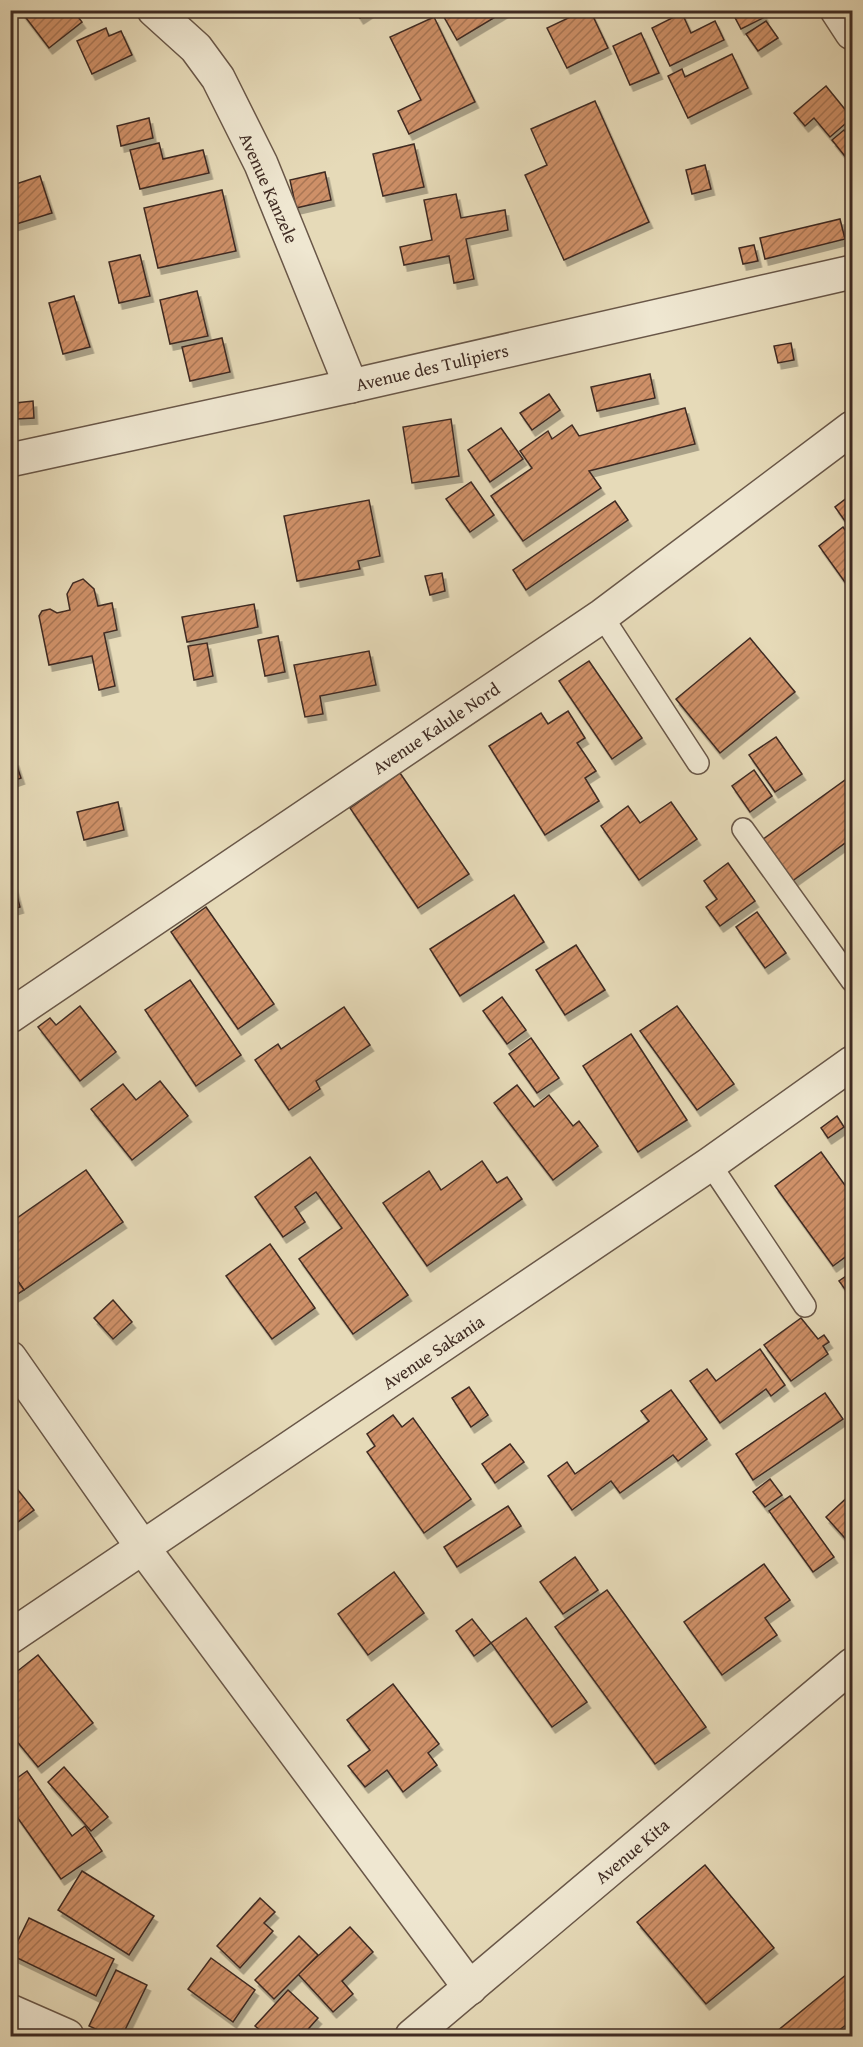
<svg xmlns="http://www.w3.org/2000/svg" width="863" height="2047" font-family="'Gentium Book Plus',serif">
	<defs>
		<pattern id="building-hatch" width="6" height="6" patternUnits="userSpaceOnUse" patternTransform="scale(1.5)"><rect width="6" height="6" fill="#ce9067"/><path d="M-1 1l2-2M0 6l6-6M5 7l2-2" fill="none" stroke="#a97654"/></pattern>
		<filter id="shadow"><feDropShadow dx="3.5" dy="6" stdDeviation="0" flood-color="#0004"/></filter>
	</defs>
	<rect width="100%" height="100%" fill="#e6dab8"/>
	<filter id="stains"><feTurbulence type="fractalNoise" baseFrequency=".00333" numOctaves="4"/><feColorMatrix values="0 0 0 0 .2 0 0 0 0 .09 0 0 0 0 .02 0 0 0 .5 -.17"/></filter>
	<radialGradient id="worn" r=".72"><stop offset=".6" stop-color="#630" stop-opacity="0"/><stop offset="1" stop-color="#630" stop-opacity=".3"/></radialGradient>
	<!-- building -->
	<g fill="url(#building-hatch)" stroke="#3f2b23" stroke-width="1.5" filter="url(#shadow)">
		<polygon points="20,10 73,10 82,22 49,48"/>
		<polygon points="355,10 372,10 360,18"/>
		<polygon points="440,10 507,10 457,40"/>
		<polygon points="585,10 590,10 608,48 567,68 547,28"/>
		<polygon points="731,10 762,10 765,17 741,29"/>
		<polygon points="682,13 691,33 715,21 724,40 670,66 652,28"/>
		<polygon points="434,17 475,102 409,134 398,111 421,100 390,37"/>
		<polygon points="766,21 778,38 758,51 746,34"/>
		<polygon points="106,28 109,36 121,31 132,55 92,74 77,41"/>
		<polygon points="641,33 659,73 630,85 613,46"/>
		<polygon points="732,54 748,88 688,118 668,76 682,69 685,77"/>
		<polygon points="826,86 852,118 830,137 814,118 805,126 794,113"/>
		<polygon points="595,101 649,222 564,260 525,175 547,165 531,129"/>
		<polygon points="149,118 153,138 121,146 117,126"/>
		<polygon points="844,130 852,140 852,165 832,140"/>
		<polygon points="159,143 163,159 203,150 209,173 140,189 130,150"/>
		<polygon points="414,144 424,187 383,196 373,154"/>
		<polygon points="705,165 711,189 692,194 686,170"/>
		<polygon points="325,172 331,200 296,208 290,180"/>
		<polygon points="40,176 52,213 10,226 10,186"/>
		<polygon points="222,190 236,251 158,268 144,208"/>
		<polygon points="456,194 461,218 505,210 508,230 466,239 474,279 454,283 449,256 404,265 400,247 432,240 424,200"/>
		<polygon points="840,219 845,239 765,259 760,238"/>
		<polygon points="754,245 758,261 743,264 739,248"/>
		<polygon points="140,255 150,296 119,303 109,262"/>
		<polygon points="197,291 208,336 170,344 160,300"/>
		<polygon points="74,296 90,347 63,354 49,303"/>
		<polygon points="222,338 230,372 190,381 182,347"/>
		<polygon points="791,343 794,360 778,363 774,346"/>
		<polygon points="650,374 655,398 597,411 591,387"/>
		<polygon points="549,394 560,410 532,430 520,413"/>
		<polygon points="33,401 34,418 17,419 15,403"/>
		<polygon points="685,408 695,444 589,471 601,488 523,541 491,496 532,468 520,451 548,431 552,439 572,425 579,436"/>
		<polygon points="451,419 459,476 412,483 403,427"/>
		<polygon points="501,428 523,459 490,482 468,450"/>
		<polygon points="471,482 494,515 470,532 446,499"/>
		<polygon points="852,494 852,531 835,507"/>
		<polygon points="369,500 380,556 358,561 360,569 297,581 284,516"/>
		<polygon points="615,501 628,520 526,590 513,570"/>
		<polygon points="843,527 852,540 852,592 819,546"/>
		<polygon points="442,573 445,591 430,595 425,576"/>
		<polygon points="83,579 94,589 98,606 112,603 117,630 104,633 115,686 99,690 92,656 49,665 39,616 42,611 50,609 57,613 70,610 67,594 73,583"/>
		<polygon points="254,604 258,627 187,642 182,617"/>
		<polygon points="278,636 285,672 265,676 258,640"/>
		<polygon points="750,638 795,692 720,753 676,699"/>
		<polygon points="207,643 213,676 194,680 188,646"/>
		<polygon points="369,651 376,685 320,696 323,714 305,717 294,665"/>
		<polygon points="589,661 642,738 612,759 559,681"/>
		<polygon points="568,711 585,738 577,743 596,771 585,778 599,801 545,835 489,746 541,713 548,724"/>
		<polygon points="776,737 802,774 775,792 749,755"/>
		<polygon points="15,760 21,778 10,782 10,761"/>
		<polygon points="754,770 772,796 750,812 732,786"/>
		<polygon points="400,773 469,874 418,908 350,808"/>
		<polygon points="852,775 852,838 791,882 762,840"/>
		<polygon points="118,802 124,830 84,840 77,812"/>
		<polygon points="671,802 697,839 639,880 601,826 628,806 640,823"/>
		<polygon points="728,863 755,901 720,926 706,907 717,899 704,881"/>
		<polygon points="10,871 20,907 10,910"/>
		<polygon points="514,895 544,942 460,996 430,949"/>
		<polygon points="206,907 274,1004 238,1029 171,932"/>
		<polygon points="757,912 786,953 765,968 736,927"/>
		<polygon points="576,945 605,990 565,1015 536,970"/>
		<polygon points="190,980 241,1055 196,1086 145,1010"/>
		<polygon points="502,997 526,1030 507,1044 483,1011"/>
		<polygon points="80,1006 116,1052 80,1081 38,1027 50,1018 56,1025"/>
		<polygon points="677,1006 734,1084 697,1110 640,1031"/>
		<polygon points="344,1007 370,1045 316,1081 320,1089 289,1110 255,1060 278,1044 281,1049"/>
		<polygon points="631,1034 687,1120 638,1152 583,1066"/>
		<polygon points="531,1038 559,1078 537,1093 509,1054"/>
		<polygon points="160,1081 188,1116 132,1160 91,1109 123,1084 136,1100"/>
		<polygon points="517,1085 534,1107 549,1095 573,1126 579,1121 598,1146 553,1180 494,1103"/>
		<polygon points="837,1116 844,1127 828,1138 821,1128"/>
		<polygon points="821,1152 852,1195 852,1252 833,1266 775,1186"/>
		<polygon points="310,1157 408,1295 353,1334 299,1259 342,1228 316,1192 295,1207 305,1222 283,1237 255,1197"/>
		<polygon points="482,1161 497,1183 507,1177 522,1199 427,1266 383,1203 429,1171 441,1190"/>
		<polygon points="86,1170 123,1222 24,1290 10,1270 10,1223"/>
		<polygon points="270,1244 315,1308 272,1339 226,1276"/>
		<polygon points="10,1270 24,1290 10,1299"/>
		<polygon points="852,1272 852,1299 839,1281"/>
		<polygon points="113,1300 132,1322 113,1339 94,1318"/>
		<polygon points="801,1318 818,1339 824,1335 829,1342 823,1346 828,1354 791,1381 764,1345"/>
		<polygon points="760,1349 785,1385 771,1396 766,1389 720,1423 690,1381 707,1369 716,1381"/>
		<polygon points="469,1387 488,1415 471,1427 452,1398"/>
		<polygon points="671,1390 707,1439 678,1461 673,1455 620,1493 611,1481 572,1510 548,1476 567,1462 575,1474 649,1421 641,1411"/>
		<polygon points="825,1393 843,1419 753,1480 736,1454"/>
		<polygon points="393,1415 402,1427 413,1418 471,1499 424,1533 367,1452 375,1446 367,1434"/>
		<polygon points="510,1444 524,1462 495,1483 482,1464"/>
		<polygon points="770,1479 782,1495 765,1507 753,1492"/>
		<polygon points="10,1480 34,1510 10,1528"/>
		<polygon points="852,1493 852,1546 826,1517"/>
		<polygon points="790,1496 834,1557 813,1572 769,1511"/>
		<polygon points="508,1506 521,1526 457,1567 444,1547"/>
		<polygon points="575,1557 598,1590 563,1614 540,1582"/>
		<polygon points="764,1564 790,1600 765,1618 777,1635 722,1675 684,1622"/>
		<polygon points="394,1572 424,1613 368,1655 338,1614"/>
		<polygon points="607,1590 706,1727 655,1764 555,1627"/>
		<polygon points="526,1618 587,1702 552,1727 491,1643"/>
		<polygon points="472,1619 491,1643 474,1656 456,1631"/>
		<polygon points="38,1655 93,1723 38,1767 10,1733 10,1677"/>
		<polygon points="393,1684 439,1744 428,1753 437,1765 403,1792 387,1770 365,1787 348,1766 370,1750 347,1720"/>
		<polygon points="64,1767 108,1817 91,1831 48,1782"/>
		<polygon points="27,1771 72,1836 85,1826 102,1851 61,1879 10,1807 10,1783"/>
		<polygon points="705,1865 774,1948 706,2004 637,1922"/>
		<polygon points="82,1871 154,1916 129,1955 58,1910"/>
		<polygon points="260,1898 275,1912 264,1923 273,1931 240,1968 217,1946"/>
		<polygon points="29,1918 114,1959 96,1996 11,1955"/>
		<polygon points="350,1927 373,1952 342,1981 353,1994 333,2012 298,1974"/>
		<polygon points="299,1936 318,1955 274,1999 255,1980"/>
		<polygon points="211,1958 255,1990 233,2022 188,1989"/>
		<polygon points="116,1970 147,1985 122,2036 111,2036 89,2026"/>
		<polygon points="847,1974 852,1980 852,2020 832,2036 771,2036"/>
		<polygon points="288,1990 318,2018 302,2036 267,2036 255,2026"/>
	</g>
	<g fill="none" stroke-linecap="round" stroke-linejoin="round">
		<!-- service casing -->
		<g stroke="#695748" stroke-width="24">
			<g id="service">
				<polyline points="602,616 698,763"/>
				<polyline points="743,829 852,981"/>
				<polyline points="710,1164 805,1306"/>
			</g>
		</g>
		<!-- minor casing -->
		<g stroke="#695748" stroke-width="36">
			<g id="minor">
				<polyline points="154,10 196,48 218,78 261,164 351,386"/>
				<polyline points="10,460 351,386 852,272"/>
				<polyline points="10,1016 602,616 852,428"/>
				<polyline points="10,1358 143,1548 470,1988"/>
				<polyline points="10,1637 710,1164 852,1063"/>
				<polyline points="10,2011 67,2036"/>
				<polyline points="412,2036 852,1665"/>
			</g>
		</g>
		<!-- tertiary casing -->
		<g stroke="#695748" stroke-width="36">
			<polyline id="tertiary" points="837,10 852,33"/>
		</g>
		<!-- service -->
		<use href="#service" stroke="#efe7d1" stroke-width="21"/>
		<!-- minor -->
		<use href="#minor" stroke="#efe7d1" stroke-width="33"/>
		<!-- tertiary -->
		<use href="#tertiary" stroke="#efe7d1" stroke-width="33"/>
	</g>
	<g text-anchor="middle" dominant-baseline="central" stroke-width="4.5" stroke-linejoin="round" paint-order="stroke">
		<!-- street labels -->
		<g font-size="18" fill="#3f2b23" stroke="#efe7d1">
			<text transform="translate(269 188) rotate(66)">Avenue Kanzele</text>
			<text transform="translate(432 367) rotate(-13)">Avenue des Tulipiers</text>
			<text transform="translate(436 728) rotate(-34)">Avenue Kalule Nord</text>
			<text transform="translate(433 1352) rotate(-34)">Avenue Sakania</text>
			<text transform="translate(632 1851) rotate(-40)">Avenue Kita</text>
		</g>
	</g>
	<!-- margin -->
	<rect width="863" height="2047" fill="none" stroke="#e6dab8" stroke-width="36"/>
	<rect x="12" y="12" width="839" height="2023" fill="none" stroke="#3f2b23" stroke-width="3"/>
	<rect x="18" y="18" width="827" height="2011" fill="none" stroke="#3f2b23" stroke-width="1.5"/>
	<rect width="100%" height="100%" filter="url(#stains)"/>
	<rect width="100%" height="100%" fill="url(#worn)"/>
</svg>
